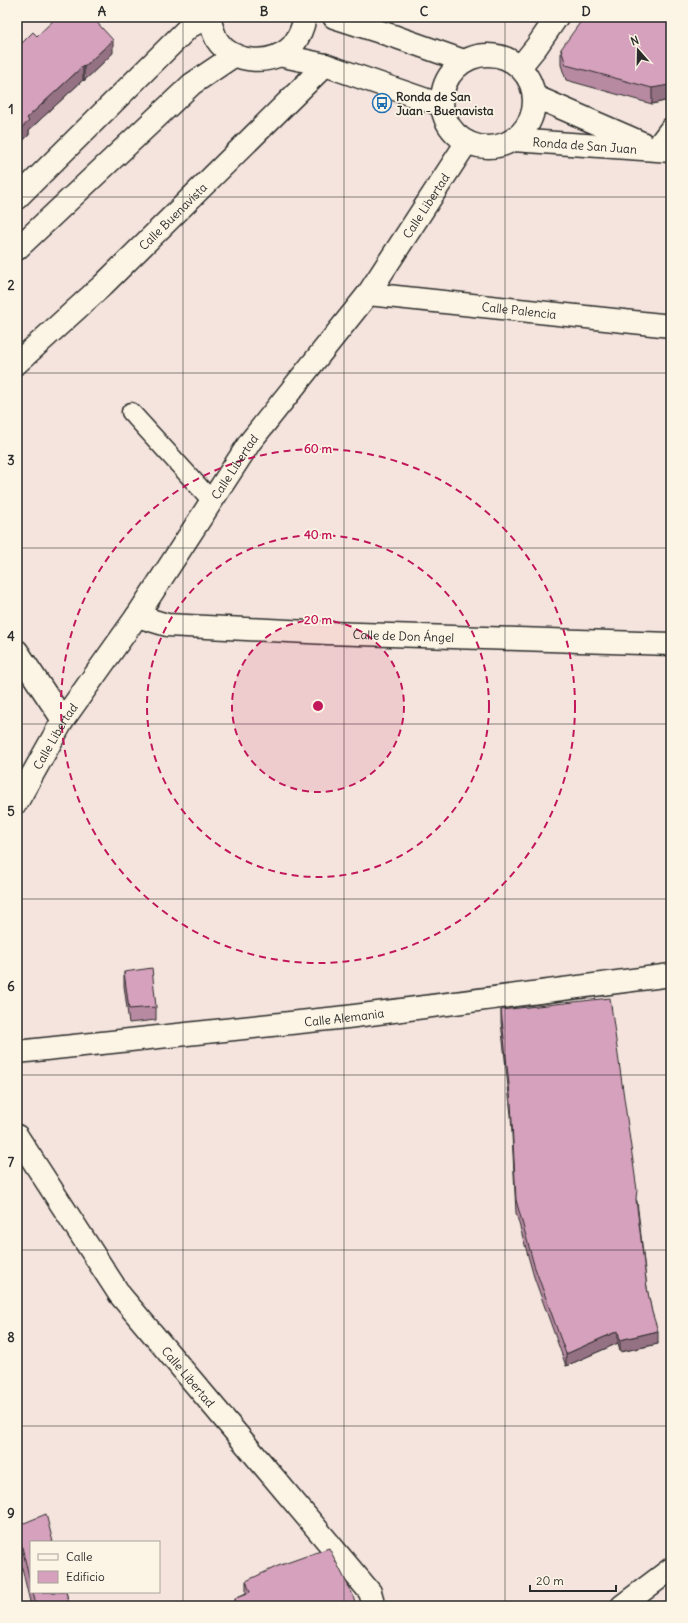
<svg xmlns="http://www.w3.org/2000/svg" width="688" height="1623" font-family="Delius,sans-serif">
	<rect width="100%" height="100%" fill="#f4e4dd"/>
	<filter id="ink" filterUnits="userSpaceOnUse"><feTurbulence type="fractalNoise" baseFrequency=".025" numOctaves="2"/><feDisplacementMap in="SourceGraphic" scale="8" xChannelSelector="R" yChannelSelector="G"/><feConvolveMatrix kernelMatrix="1 2 1 2 8 2 1 2 1" color-interpolation-filters="sRGB"/></filter>
	<g filter="url(#ink)">
		<g fill="none" stroke-linecap="round" stroke-linejoin="round">
			<!-- pedestrian casing -->
			<g stroke="#2b2b2b" stroke-width="21">
				<polyline id="pedestrian" points="131,412 212,501"/>
			</g>
			<!-- minor casing -->
			<g stroke="#2b2b2b" stroke-width="25">
				<g id="minor">
					<polyline points="334,17 396,37 464,61"/>
					<circle cx="488" cy="101" r="46"/>
					<polyline points="279,55 325,65 441,105"/>
					<polyline points="520,67 537,46 557,17"/>
					<polyline points="534,96 642,143"/>
					<path id="s1" d="M 513,140 L 671,151"/>
					<polyline points="656,149 671,129"/>
					<path id="s2" d="M 368,294 L 671,326"/>
					<path id="s3" d="M 17,363 L 103,285 L 325,65"/>
					<path id="s4" d="M 137,616 L 167,625 L 328,633 L 671,644"/>
					<polyline points="17,651 63,720"/>
					<path id="s5" d="M 17,802 L 63,720 L 137,616 L 250,442 L 368,294 L 467,142"/>
					<path id="s6" d="M 17,1052 L 347,1017 L 671,975"/>
					<path id="s7" d="M 17,1136 L 120,1295 L 370,1592 L 374,1606"/>
					<polyline points="622,1606 671,1569"/>
				</g>
			</g>
			<!-- tertiary casing -->
			<g stroke="#2b2b2b" stroke-width="25">
				<g id="tertiary">
					<path d="M 209,17 C 211,24 213,33 217,40 C 233,65 275,66 293,45 C 300,36 303,27 305,17"/>
					<polyline points="17,198 189,27 208,17"/>
					<polyline points="17,249 192,84 235,55"/>
				</g>
			</g>
			<!-- pedestrian -->
			<use href="#pedestrian" stroke="#fcf5e5" stroke-width="18"/>
			<!-- minor -->
			<use href="#minor" stroke="#fcf5e5" stroke-width="22"/>
			<!-- tertiary -->
			<use href="#tertiary" stroke="#fcf5e5" stroke-width="22"/>
		</g>
		<!-- wall -->
		<g fill="#b78aa2" stroke="#2b2b2b">
			<polygon points="671,17 671,97 669,100 652,104 566,80 561,65 561,49"/>
			<polygon points="37,36 113,53 84,81 83,80 29,130 29,135 17,146 17,48"/>
			<polygon points="124,972 156,1007 156,1020 129,1023 124,986"/>
			<polygon points="501,1010 637,1201 647,1288 658,1344 620,1352 618,1343 566,1366 534,1277 516,1213 511,1115 501,1022"/>
			<polygon points="17,1526 31,1542 31,1592 66,1592 70,1606 31,1606 17,1547"/>
			<polygon points="246,1581 356,1606 235,1606 235,1598 246,1593"/>
		</g>
		<!-- shaded-wall -->
		<g fill="#957184" stroke="#2b2b2b">
			<polygon points="113,40 113,53 84,81 84,67"/>
			<polygon points="83,66 83,80 29,130 29,135 17,146 17,132 27,118"/>
			<polygon points="671,82 671,97 669,100 652,104 652,88"/>
			<polygon points="618,1331 618,1343 566,1366 566,1354"/>
			<polygon points="658,1331 658,1344 620,1352 620,1340"/>
		</g>
		<!-- building -->
		<g fill="#d5a1bc" stroke="#2b2b2b">
			<polygon points="57,17 92,17 113,40 84,67 83,66 27,118 29,121 17,132 17,60 21,56 17,52 17,48 33,32 37,36"/>
			<polygon points="584,17 671,17 671,82 669,85 652,88 566,65 561,49"/>
			<polygon points="152,968 156,1007 129,1009 124,972"/>
			<polygon points="610,998 637,1190 636,1199 647,1288 652,1312 658,1331 620,1340 618,1331 566,1354 534,1265 516,1200 511,1103 501,1010"/>
			<polygon points="46,1514 53,1542 31,1542 31,1585 17,1526"/>
			<polygon points="329,1548 352,1593 356,1606 236,1606 235,1598 250,1592 246,1581 278,1566"/>
			<polygon points="33,1592 66,1592 70,1606 36,1606"/>
		</g>
	</g>
	<!-- grid -->
	<path fill="none" stroke="#2b2b2b" stroke-width="1" stroke-opacity="0.55" d="M 183,17 L 183,1606M 344,17 L 344,1606M 505,17 L 505,1606M 17,197 L 671,197M 17,373 L 671,373M 17,548 L 671,548M 17,724 L 671,724M 17,899 L 671,899M 17,1075 L 671,1075M 17,1250 L 671,1250M 17,1426 L 671,1426"/>
	<!-- distance rings -->
	<circle cx="318" cy="706" r="86" fill="#c2185b" fill-opacity=".12"/>
	<g fill="none" stroke="#c2185b" stroke-width="2" stroke-dasharray="7 5">
		<circle cx="318" cy="706" r="86"/>
		<circle cx="318" cy="706" r="171"/>
		<circle cx="318" cy="706" r="257"/>
	</g>
	<!-- icons -->
	<defs>
		<g id="bus-ring" transform="scale(1)"><circle r="9.5" fill="#fcf5e5" stroke="#1f6fb2" stroke-width="1.5"/><path d="M-5-6H5V4H4V6H2V4H-2V6H-4V4H-5ZM-3.5-4V0h7V-4ZM-3.5 1.2v1.5H-2V1.2ZM2 1.2v1.5H3.5V1.2Z" fill="#1f6fb2"/></g>
	</defs>
	<g fill-rule="evenodd">
		<use href="#bus-ring" x="382" y="103"/>
	</g>
	<g text-anchor="middle" dominant-baseline="central" stroke-width="3.5" stroke-linejoin="round" paint-order="stroke">
		<!-- poi labels -->
		<g font-size="12" font-weight="bold" fill="#2b2b2b" stroke="#fcf5e5" text-anchor="start">
			<text x="396" y="96">Ronda de San<tspan x="396" dy="14">Juan - Buenavista</tspan></text>
		</g>
		<!-- street labels -->
		<g font-size="12" fill="#2b2b2b" stroke="#fcf5e5">
			<text stroke="none"><textPath href="#s1" startOffset="72">Ronda de San Juan</textPath></text>
			<text stroke="none"><textPath href="#s5" startOffset="724">Calle Libertad</textPath></text>
			<text stroke="none"><textPath href="#s3" startOffset="214">Calle Buenavista</textPath></text>
			<text stroke="none"><textPath href="#s2" startOffset="152">Calle Palencia</textPath></text>
			<text stroke="none"><textPath href="#s5" startOffset="400">Calle Libertad</textPath></text>
			<text stroke="none"><textPath href="#s4" startOffset="268">Calle de Don Ángel</textPath></text>
			<text stroke="none"><textPath href="#s5" startOffset="76">Calle Libertad</textPath></text>
			<text stroke="none"><textPath href="#s6" startOffset="329">Calle Alemania</textPath></text>
			<text stroke="none"><textPath href="#s7" startOffset="296">Calle Libertad</textPath></text>
		</g>
	</g>
	<circle cx="318" cy="706" r="6" fill="#c2185b" stroke="#fcf5e5" stroke-width="2"/>
	<g font-size="12" text-anchor="middle" font-weight="bold" fill="#c2185b" stroke="#fcf5e5" stroke-width="3.5" stroke-linejoin="round" paint-order="stroke">
		<text x="318" y="453">60 m</text>
		<text x="318" y="539">40 m</text>
		<text x="318" y="624">20 m</text>
	</g>
	<!-- margin -->
	<rect width="688" height="1623" fill="none" stroke="#fcf5e5" stroke-width="44"/>
	<!-- legend -->
	<rect x="30" y="1541" width="130" height="52" fill="#fcf5e5" stroke="#a8a49b"/>
	<rect x="38" y="1554" width="20" height="6" fill="#fcf5e5" stroke="#a8a49b"/>
	<text x="66" y="1561" font-size="12" fill="#2b2b2b">Calle</text>
	<rect x="38" y="1571" width="20" height="12" fill="#d5a1bc" stroke="#a8a49b"/>
	<text x="66" y="1581" font-size="12" fill="#2b2b2b">Edificio</text>
	<!-- north arrow -->
	<g transform="translate(638 50) rotate(340)" stroke="#fcf5e5" stroke-width="3" paint-order="stroke">
	<path d="M0-3L7 15L0 10L-7 15Z" fill="#2b2b2b"/>
	<text y="-6" font-size="11" font-weight="bold" text-anchor="middle" fill="#2b2b2b">N</text>
	</g>
	<!-- scale -->
	<path d="M530 1585v6h86v-6" fill="none" stroke="#2b2b2b" stroke-width="2"/>
	<text x="536" y="1585" font-size="12" fill="#2b2b2b" stroke="#fcf5e5" stroke-width="3" paint-order="stroke">20 m</text>
	<rect x="22" y="22" width="644" height="1579" fill="none" stroke="#2b2b2b" stroke-width="1.5"/>
	<g font-size="13" text-anchor="middle" font-weight="bold" fill="#2b2b2b">
		<text x="102" y="16">A</text>
		<text x="264" y="16">B</text>
		<text x="424" y="16">C</text>
		<text x="586" y="16">D</text>
		<text x="11" y="114">1</text>
		<text x="11" y="290">2</text>
		<text x="11" y="465">3</text>
		<text x="11" y="641">4</text>
		<text x="11" y="816">5</text>
		<text x="11" y="991">6</text>
		<text x="11" y="1167">7</text>
		<text x="11" y="1342">8</text>
		<text x="11" y="1518">9</text>
	</g>
</svg>
